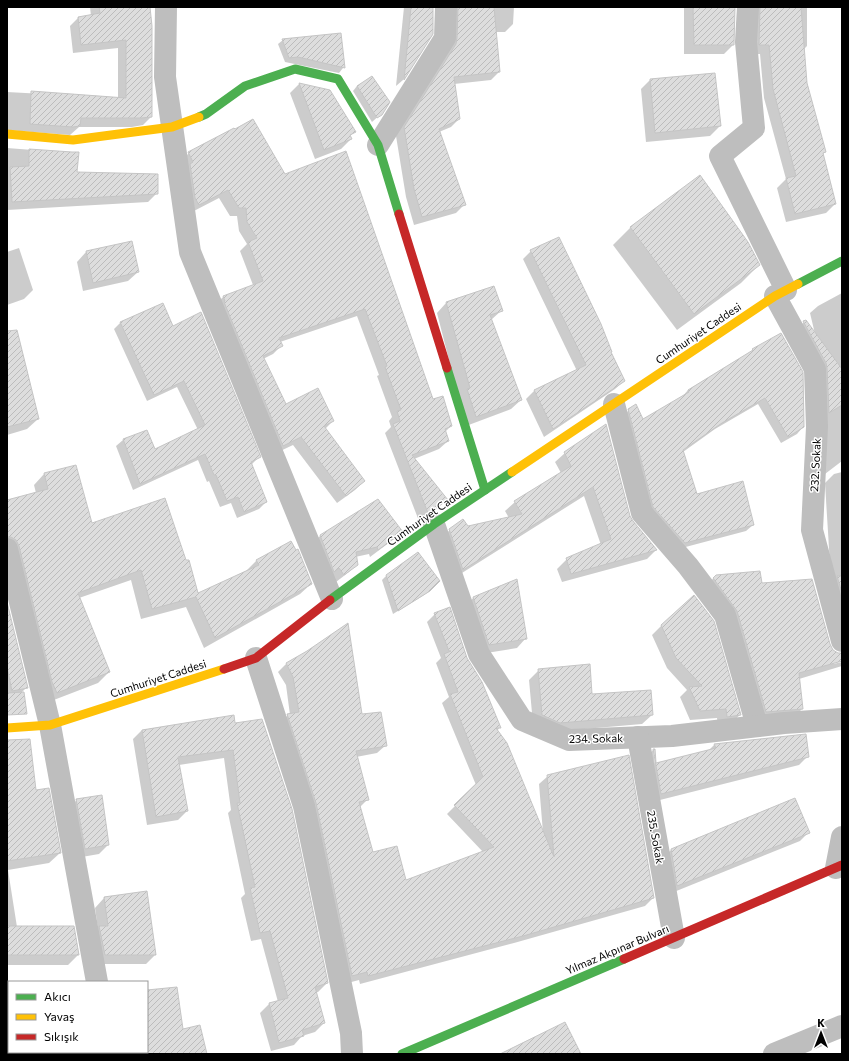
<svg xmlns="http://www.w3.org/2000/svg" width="849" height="1061" font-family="Commissioner,sans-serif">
	<defs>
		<pattern id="building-hatch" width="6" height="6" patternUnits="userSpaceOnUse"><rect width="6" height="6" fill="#ddd"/><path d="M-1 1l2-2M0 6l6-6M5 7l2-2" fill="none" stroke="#bcbcbc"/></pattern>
	</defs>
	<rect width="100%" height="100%" fill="#fff"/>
	<!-- shadow -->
	<g fill="#0003">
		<polygon points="90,7 150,7 151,117 143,125 132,127 79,127 70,135 7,130 7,92 118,98 118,48 73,53 70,26 78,18 91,16"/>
		<polygon points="404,7 433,7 432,34 403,80 396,86"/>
		<polygon points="447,7 514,7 513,24 505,32 495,32 499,72 491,80 454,84 459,119 451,127 439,132 464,205 456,213 414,225 406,197 396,136"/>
		<polygon points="684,7 734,7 733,45 724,54 684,54"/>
		<polygon points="747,7 807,7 807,46 798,55 825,152 823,154 835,204 826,213 786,222 777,188 786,179 764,98 760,54 750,54"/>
		<polygon points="340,34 343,68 339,73 285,62 278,44 283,40"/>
		<polygon points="714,74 720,126 710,136 646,142 641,89 650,80"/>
		<polygon points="372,77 381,114 372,122 353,91 357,86"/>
		<polygon points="299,84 329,91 354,132 350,136 351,139 341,149 315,159 290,93"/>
		<polygon points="7,148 72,153 76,173 157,193 148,202 7,210"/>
		<polygon points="189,153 284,175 432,400 451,426 445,432 448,441 439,449 414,459 446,500 438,508 419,521 385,433 391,427 389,421 392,417 377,376 379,375 357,316 280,342 282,345 273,354 263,359 285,405 333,421 325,429 364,481 355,490 337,503 293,445 274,454 215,305 223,297 253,285 240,251 247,244 239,231 237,216 230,216 219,198 190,213 180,162"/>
		<polygon points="631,227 759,265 741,283 677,330 613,245"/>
		<polygon points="131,242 138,272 128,281 83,291 77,262 86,252"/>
		<polygon points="19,248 33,290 24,299 7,305 7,252"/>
		<polygon points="531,251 610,352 624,381 615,389 544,437 526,399 534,391 577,371 523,259"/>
		<polygon points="493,287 502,310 491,320 521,400 511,409 466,426 437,313 446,303"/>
		<polygon points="842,293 842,461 825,474 796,330 804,322 815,334 810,313 818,306"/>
		<polygon points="121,322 172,327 259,457 251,465 266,502 259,509 237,518 231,503 220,507 209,481 207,482 198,460 133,490 116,446 123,440 154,450 198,430 177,387 147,401 114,329"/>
		<polygon points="781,334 803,427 797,434 781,443 758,404 715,429 683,452 697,495 753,525 746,531 678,549 647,514 622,417 629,410 642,420 682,397 688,390 748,354 753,350"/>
		<polygon points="7,348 38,419 27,429 7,435"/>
		<polygon points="565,453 629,517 656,550 647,559 562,582 557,569 567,559 601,545 584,496 454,578 440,539 450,530 509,518 505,511 515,502 561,473 555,462"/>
		<polygon points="842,472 842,635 830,565 825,483 834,474"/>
		<polygon points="44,474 92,525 197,594 246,571 256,561 290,542 311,584 300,594 204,648 186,607 141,619 131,580 79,598 109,672 98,683 46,703 7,554 7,501 36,493 34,485"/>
		<polygon points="378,500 401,531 394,539 370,557 369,554 355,557 357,564 349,572 336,582 312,544 320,536"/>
		<polygon points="386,576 434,586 424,595 393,614 382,580"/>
		<polygon points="716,576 761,584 829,645 833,651 838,654 842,654 842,660 836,661 833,664 842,662 842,666 799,679 802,709 793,718 757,721 704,587"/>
		<polygon points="516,580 526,638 517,648 480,654 464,608 473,598"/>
		<polygon points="7,606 27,687 16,698 7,700"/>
		<polygon points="435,614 466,659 500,727 497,731 543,833 539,784 548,776 653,898 645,906 514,943 360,984 359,980 344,984 280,723 288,715 290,715 286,685 278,672 286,664 361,716 386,745 377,753 356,757 368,799 360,807 372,853 405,881 483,852 447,814 476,785 442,703 449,697 436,663 441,658 427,622"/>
		<polygon points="662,625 740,715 730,724 718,726 717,718 690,720 680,697 687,690 667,668 652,635"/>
		<polygon points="539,670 591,695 652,715 642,724 550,732 533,724 529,680"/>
		<polygon points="233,716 234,724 327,983 318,992 315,993 324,1023 315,1032 302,1036 294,1045 271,1051 260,1013 269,1004 278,1002 261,939 251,941 241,898 245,894 228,813 231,810 224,758 179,765 187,811 178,820 147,825 133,739 142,730"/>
		<polygon points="7,743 35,791 60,853 49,863 8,870 17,927 78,955 68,965 7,965"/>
		<polygon points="714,745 808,756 799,765 652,802 645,759 653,750 655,764 708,751"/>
		<polygon points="77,800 108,845 99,854 76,858 67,809"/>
		<polygon points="808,833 800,841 669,894 663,858 671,850"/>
		<polygon points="104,898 155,955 146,964 96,964 98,929 95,908"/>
		<polygon points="7,1004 9,1004 9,1052 97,1052 97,1054 7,1054"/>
	</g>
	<!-- building -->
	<g fill="url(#building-hatch)" stroke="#c5c5c5">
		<polygon points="99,7 150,7 152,26 152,117 141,118 81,118 80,126 73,127 30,124 31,91 126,98 126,40 81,45 78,17 100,13"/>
		<polygon points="411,7 433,7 433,34 404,80"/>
		<polygon points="458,7 494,7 500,72 454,77 460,119 439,129 466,205 422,217 414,189 404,127 456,44 457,38"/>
		<polygon points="693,7 735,7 734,45 694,45"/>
		<polygon points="760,7 801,7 807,83 826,152 823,153 836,204 795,214 786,178 796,176 773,89 769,45 759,45"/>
		<polygon points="341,33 345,68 298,57 289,58 282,39"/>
		<polygon points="715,73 721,126 655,133 650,79"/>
		<polygon points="372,76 390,102 382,115 377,118 357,86"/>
		<polygon points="299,83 330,90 356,132 350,135 352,139 324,150"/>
		<polygon points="253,119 285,174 346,151 433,399 443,396 452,426 445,429 449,441 412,455 448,500 428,513 393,424 400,421 397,411 401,410 385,367 387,366 365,309 279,338 283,346 263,356 286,404 318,388 334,421 324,426 365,481 346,496 301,437 283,446 224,302 225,301 223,296 263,281 248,242 257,238 247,222 246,208 239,208 228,190 199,205 195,198 190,164 193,162 188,152 234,128 235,129"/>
		<polygon points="29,149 72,152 79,152 77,172 158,174 158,194 12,202 10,167 29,166"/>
		<polygon points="700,175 748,242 760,265 694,314 630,227"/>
		<polygon points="559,237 601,324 612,352 611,352 625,381 553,429 534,390 586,365 530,250"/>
		<polygon points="132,241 139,272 93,283 86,251"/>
		<polygon points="494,286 503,311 490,315 522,400 476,417 467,389 470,388 446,302"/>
		<polygon points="163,303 173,326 201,312 261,457 251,462 267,502 244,512 238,497 227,501 216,475 214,475 205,454 140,484 123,439 147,430 155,449 205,425 184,381 154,395 120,322"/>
		<polygon points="806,320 842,369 842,405 829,413 827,368 826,363 803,321"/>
		<polygon points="17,330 39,419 7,427 7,331"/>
		<polygon points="781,333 803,372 804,427 788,437 765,398 722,423 683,450 697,494 743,481 754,525 685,543 653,507 628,409 636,404 643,419 689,392 688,390 753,350 752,349"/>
		<polygon points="606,424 630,516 633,521 657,550 571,574 566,558 611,539 593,487 463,570 449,529 463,519 468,526 522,514 514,501 571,466 564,452"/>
		<polygon points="76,465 92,523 165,498 186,560 189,560 198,593 259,565 256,560 291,541 296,550 298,549 312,584 215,638 196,597 152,609 141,570 78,593 110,672 57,693 52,682 19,546 16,540 11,537 7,537 7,500 48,489 44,473"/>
		<polygon points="378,499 403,532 378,550 377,547 356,552 358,565 344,575 339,568 334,572 320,535"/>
		<polygon points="418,552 440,581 430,591 398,611 386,575"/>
		<polygon points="760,571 762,583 812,579 830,644 833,650 838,653 842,653 842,661 799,673 803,709 766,712 737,611 713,578 716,575"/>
		<polygon points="837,576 842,576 842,593"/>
		<polygon points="517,579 527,639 489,645 473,597"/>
		<polygon points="694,595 714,621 741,715 727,717 726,709 700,711 689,687 702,686 676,658 661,625"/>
		<polygon points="7,602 28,688 12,691 7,667"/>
		<polygon points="450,607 467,658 482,682 501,728 496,728 507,743 554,857 547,775 629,755 654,898 523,936 368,976 367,972 352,976 316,803 287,714 299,712 293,677 286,663 307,651 348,623 362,714 381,712 387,746 356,751 369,800 359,802 373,852 397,846 406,880 494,847 454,805 483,777 450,694 458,692 444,654 451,651 449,651 434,613"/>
		<polygon points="590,664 592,694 651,690 653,715 560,723 542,715 538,669"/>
		<polygon points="24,692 27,714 7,715 7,693"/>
		<polygon points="234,715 235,723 262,719 292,809 328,983 315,987 325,1023 302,1030 304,1036 279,1043 269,1003 288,998 270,931 260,933 250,888 255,887 237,803 240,803 233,750 178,757 188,811 156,817 142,730"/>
		<polygon points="806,734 809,757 661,794 653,749 655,749 656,763 716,748 714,744"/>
		<polygon points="30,739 36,790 49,788 61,853 7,861 7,740"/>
		<polygon points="102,795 109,845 85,849 76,799"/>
		<polygon points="795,798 810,833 677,886 671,849"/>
		<polygon points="147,891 156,955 105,955 99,926 108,926 104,897"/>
		<polygon points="7,926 74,926 79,955 7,955"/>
		<polygon points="177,987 183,1029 200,1025 207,1054 123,1054 123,1052 147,1052 147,990"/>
		<polygon points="565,1022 581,1054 500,1054"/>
	</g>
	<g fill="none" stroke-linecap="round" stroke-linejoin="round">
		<!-- street -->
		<g stroke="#bebebe" stroke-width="22">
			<polyline points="166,7 165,77 190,252 332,599"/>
			<polyline points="748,7 746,42 754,128 720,156 786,290"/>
			<polyline points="378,145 445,38 446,7"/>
			<polyline points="775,296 815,369 817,427 812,530 842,641"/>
			<polyline points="614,404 642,513 688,566 725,615 757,726"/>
			<polyline points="434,524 479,654 522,720 569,740 672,736 784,723 842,719"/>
			<polyline points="7,549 50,725 97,982"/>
			<polyline points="256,658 304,806 351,1033 352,1054"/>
			<polyline points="638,737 674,938"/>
			<polyline points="836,868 842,837"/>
			<polyline points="110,1052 111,1054"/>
			<polyline points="774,1054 842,1026"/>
		</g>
		<!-- fast -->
		<g stroke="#4caf50" stroke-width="9">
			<polyline points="199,117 206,114 245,86 295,69 338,79 378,145 399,214"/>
			<polyline points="798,284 842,261"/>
			<polyline points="447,368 485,490"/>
			<polyline points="330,600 434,524 512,472"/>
			<polyline points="402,1054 624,959"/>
		</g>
		<!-- slow -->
		<g stroke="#ffc107" stroke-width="9">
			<polyline points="7,134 73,140 172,127 199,117"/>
			<polyline points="512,472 775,296 798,284"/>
			<polyline points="7,728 50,725 224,669"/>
		</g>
		<!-- jam -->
		<g stroke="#c62828" stroke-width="9">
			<polyline points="399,214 447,368"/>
			<polyline points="224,669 256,658 330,600"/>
			<polyline points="624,959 842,865"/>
		</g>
	</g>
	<g text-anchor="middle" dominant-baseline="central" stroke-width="3" stroke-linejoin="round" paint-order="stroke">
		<!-- street labels -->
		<g font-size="11" fill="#000" stroke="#fff">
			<text transform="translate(698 333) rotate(-34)">Cumhuriyet Caddesi</text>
			<text transform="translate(815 465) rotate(-87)">232. Sokak</text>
			<text transform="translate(429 514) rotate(-35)">Cumhuriyet Caddesi</text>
			<text transform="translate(158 678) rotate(-18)">Cumhuriyet Caddesi</text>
			<text transform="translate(596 738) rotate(-1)">234. Sokak</text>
			<text transform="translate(656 837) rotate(80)">235. Sokak</text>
			<text transform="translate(617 949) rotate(-23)">Yılmaz Akpınar Bulvarı</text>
		</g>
	</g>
	<!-- border -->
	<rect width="849" height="1061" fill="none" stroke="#000000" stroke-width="16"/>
	<!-- legend -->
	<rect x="8" y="981" width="140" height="72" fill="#ffffff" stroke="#999999"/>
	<rect x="16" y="994" width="20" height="6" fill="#4caf50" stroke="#999999"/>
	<text x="44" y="1001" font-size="12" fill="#000000">Akıcı</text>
	<rect x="16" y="1014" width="20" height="6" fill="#ffc107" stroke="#999999"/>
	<text x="44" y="1021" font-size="12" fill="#000000">Yavaş</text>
	<rect x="16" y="1034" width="20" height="6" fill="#c62828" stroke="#999999"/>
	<text x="44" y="1041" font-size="12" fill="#000000">Sıkışık</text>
	<!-- north arrow -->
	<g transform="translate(821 1033)" stroke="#ffffff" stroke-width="3" paint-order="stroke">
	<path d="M0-3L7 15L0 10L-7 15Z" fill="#000000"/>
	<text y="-6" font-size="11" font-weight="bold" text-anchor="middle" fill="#000000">K</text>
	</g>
</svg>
